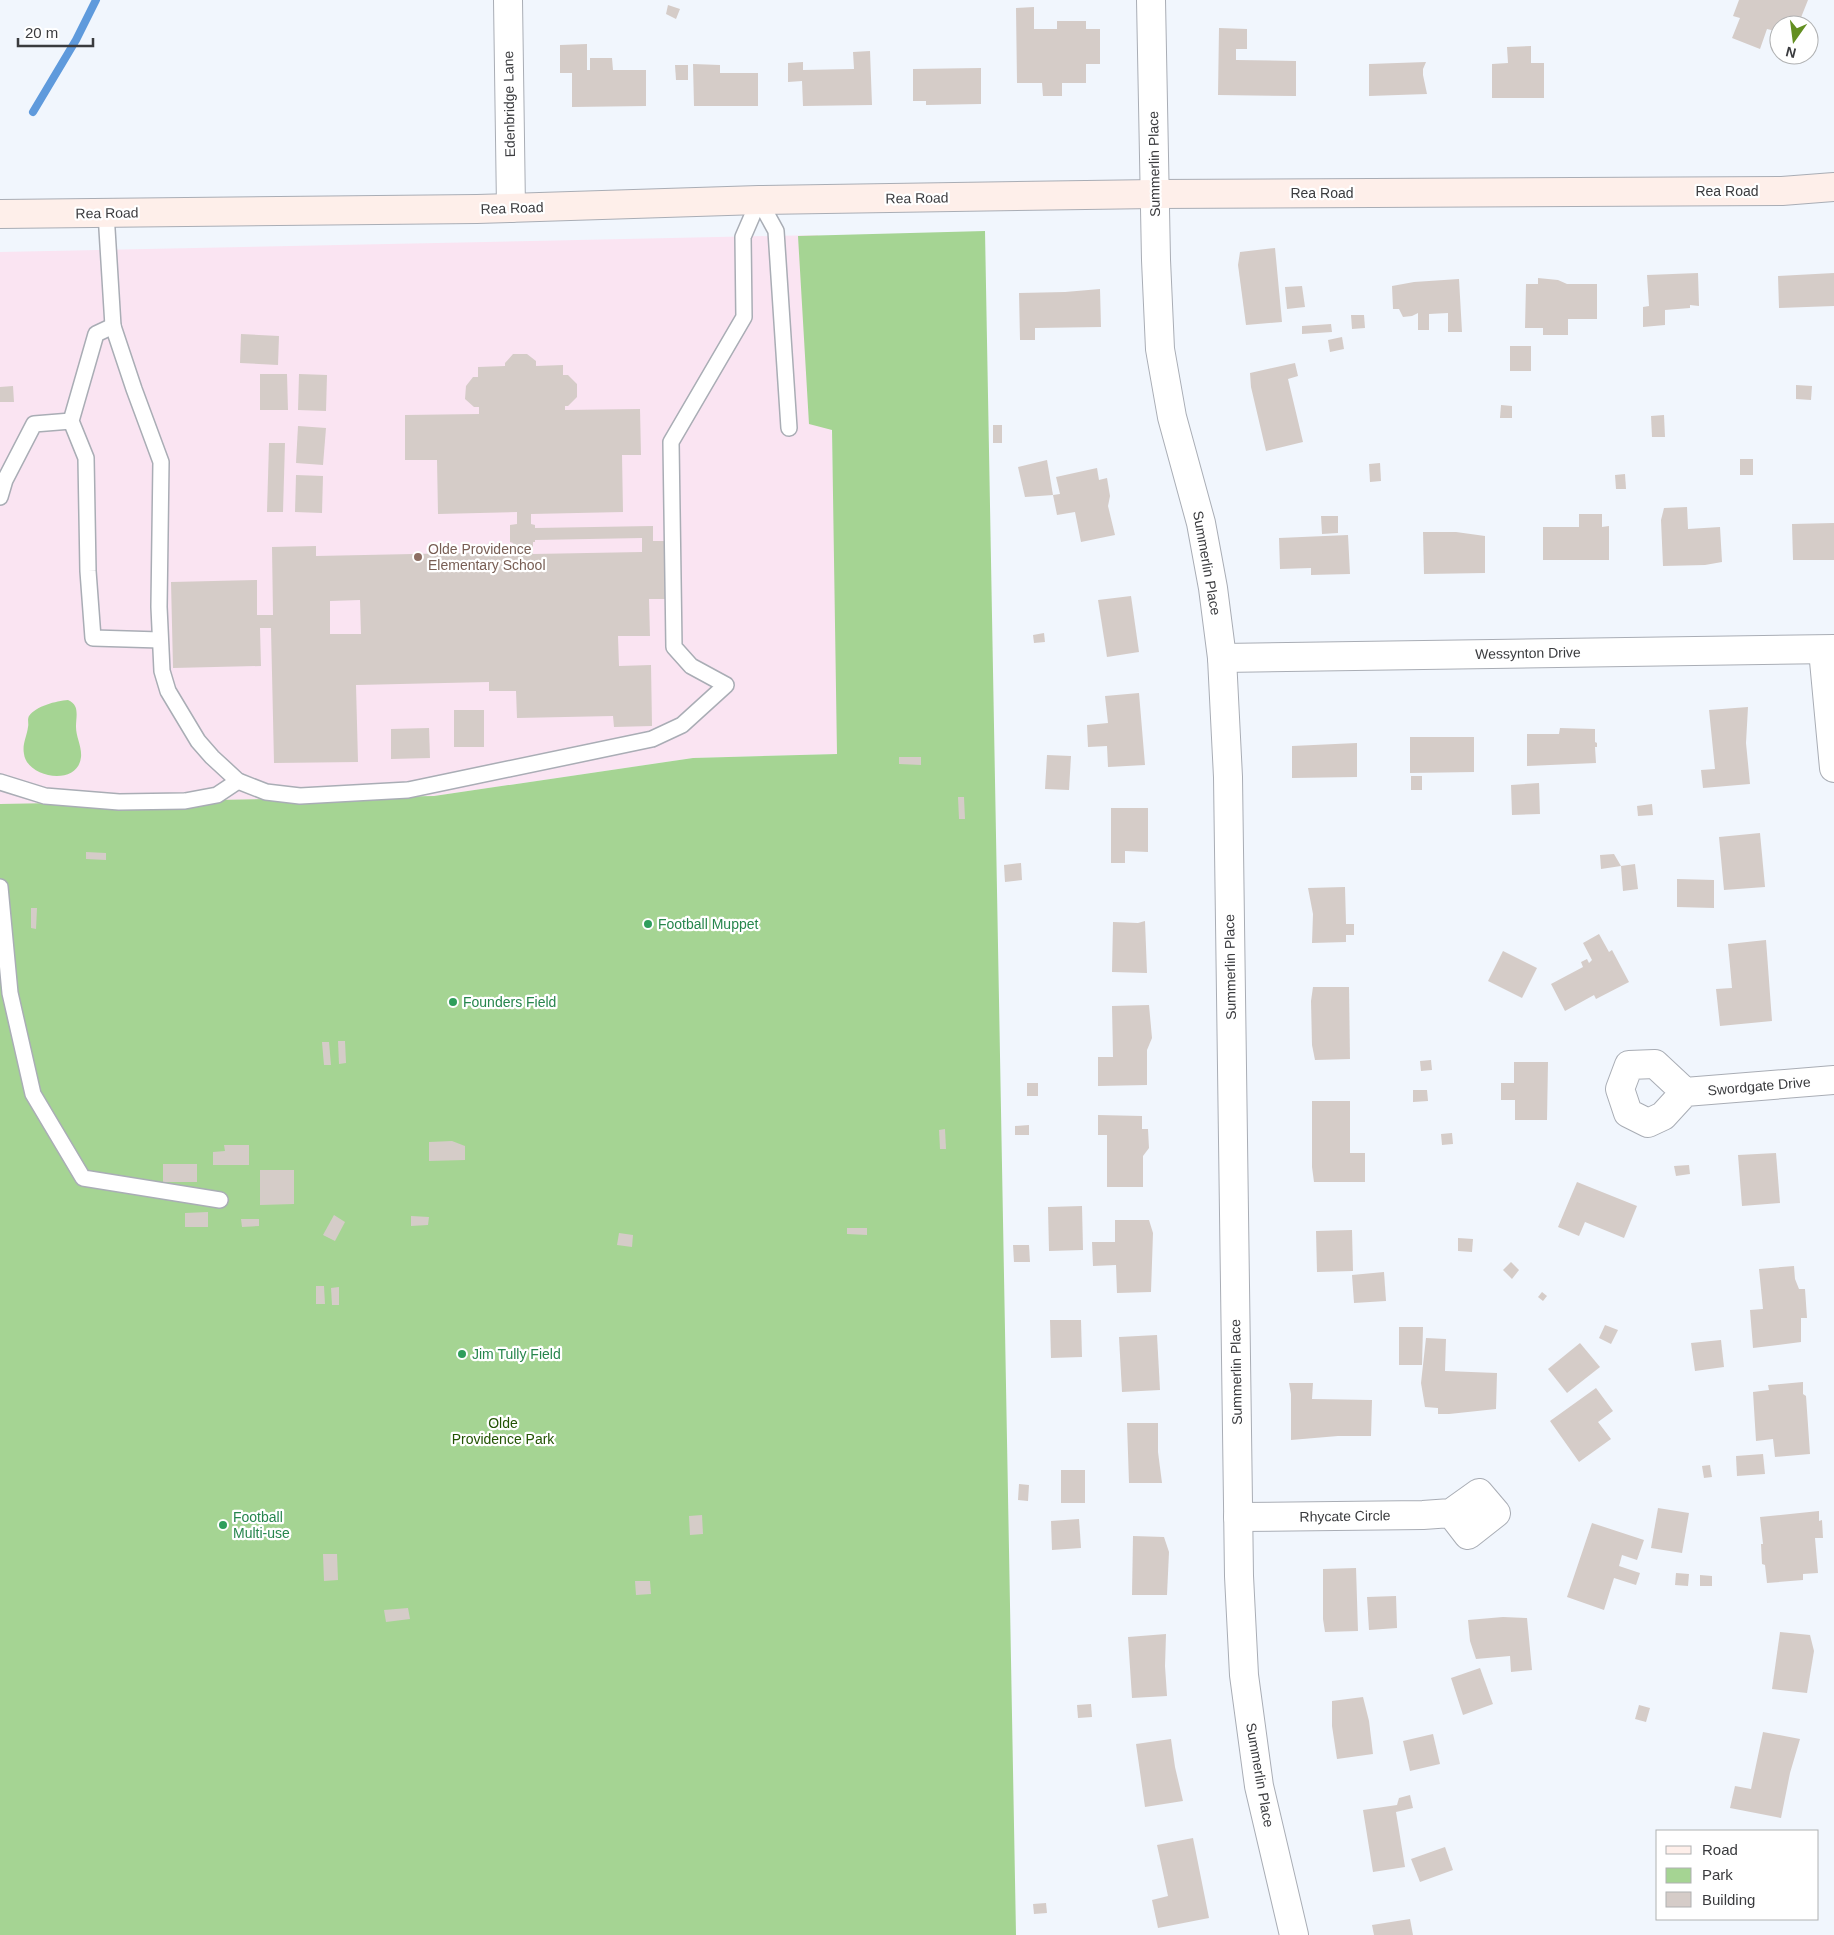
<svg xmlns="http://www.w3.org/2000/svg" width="1834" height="1935" font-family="Helvetica,sans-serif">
	<rect width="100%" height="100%" fill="#f1f6fd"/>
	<!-- education -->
	<polygon fill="#fae4f2" points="818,235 832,436 838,679 838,754 693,758 434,796 0,806 0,252"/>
	<!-- green -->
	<g fill="#a5d493">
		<polygon points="985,231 1016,1935 0,1935 0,804 434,796 693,758 837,754 832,430 809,424 798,236"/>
		<path d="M 68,700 C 80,705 76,716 76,727 C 76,737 82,747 81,757 C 78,787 27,778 24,754 C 22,744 27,736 28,727 C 29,723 27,720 29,716 C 36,706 56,701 68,700 Z"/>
	</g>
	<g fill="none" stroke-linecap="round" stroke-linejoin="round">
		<!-- stream -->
		<polyline stroke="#5f9adc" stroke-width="8" points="33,112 76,40 96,0"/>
	</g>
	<!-- building -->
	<g fill="#d5ccc8" fill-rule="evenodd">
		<polygon points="1739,0 1808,0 1798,25 1779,25 1779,43 1771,40 1775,31 1767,29 1760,49 1732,38 1740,18 1733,16"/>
		<polygon points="668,5 680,9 676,19 666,14"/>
		<polygon points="1034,7 1034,29 1057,29 1057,21 1086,21 1086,29 1100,29 1100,64 1086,64 1086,83 1062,83 1062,96 1043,96 1042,83 1017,83 1016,8"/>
		<polygon points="1219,28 1247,29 1247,49 1236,49 1236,60 1296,61 1296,96 1218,95"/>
		<polygon points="587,44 587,70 590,70 590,58 612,58 613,70 646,70 646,106 572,107 572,73 560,73 560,45"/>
		<polygon points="1531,46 1531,63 1544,63 1544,98 1492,98 1492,64 1508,63 1507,47"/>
		<polygon points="870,51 872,105 803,106 802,81 788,82 788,63 803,62 803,70 854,69 853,52"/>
		<polygon points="1426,62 1423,69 1423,75 1427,94 1369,96 1369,64"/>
		<polygon points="693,64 720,65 720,73 758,73 758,106 694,106"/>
		<polygon points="675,65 688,65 688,80 676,80"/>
		<polygon points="981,68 981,104 926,105 926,101 913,101 913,69"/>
		<polygon points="1275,248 1282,322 1246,325 1238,265 1240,252"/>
		<polygon points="1698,273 1699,306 1690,305 1690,308 1665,310 1665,325 1643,327 1643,307 1649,306 1647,275"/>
		<polygon points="1834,273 1834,306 1779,308 1778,276"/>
		<polygon points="1538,278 1558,280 1567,284 1597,284 1597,319 1568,319 1568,335 1543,335 1543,328 1525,328 1526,284 1538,284"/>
		<polygon points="1459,279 1462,332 1448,332 1448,313 1429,314 1429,330 1418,330 1418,313 1412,316 1403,317 1399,309 1393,309 1392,286 1414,282"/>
		<polygon points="1302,286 1305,307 1287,309 1285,287"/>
		<polygon points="1100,289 1101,327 1035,328 1035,340 1020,340 1019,293 1065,292"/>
		<polygon points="1351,315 1364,315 1365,328 1352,329"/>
		<polygon points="1331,324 1332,332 1302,334 1302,326"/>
		<polygon points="241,334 279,336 278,365 240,363"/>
		<polygon points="1342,337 1344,349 1330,352 1328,340"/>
		<rect x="1510" y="346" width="21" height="25"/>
		<path d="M 513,354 L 527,354 L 536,361 L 536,366 L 563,365 L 563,375 L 568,375 L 577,384 L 577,397 L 568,406 L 565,406 L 565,410 L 640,409 L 641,455 L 622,455 L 623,512 L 531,514 L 531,524 L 535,525 L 535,528 L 653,526 L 653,541 L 664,541 L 665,599 L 649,599 L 650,636 L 618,636 L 619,666 L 651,665 L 652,726 L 614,727 L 613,716 L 517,718 L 516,691 L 489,691 L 489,682 L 356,685 L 358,762 L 274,763 L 271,628 L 260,628 L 261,666 L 173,668 L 171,582 L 257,580 L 257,615 L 273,615 L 272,547 L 316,546 L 316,556 L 514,552 L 513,543 L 510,542 L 510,525 L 517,524 L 517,512 L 438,514 L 437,460 L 405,460 L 405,415 L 479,414 L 479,407 L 474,407 L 465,399 L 466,386 L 473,377 L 478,377 L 478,367 L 505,366 L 505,363 ZM 642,538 L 642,552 L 533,554 L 533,542 L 535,542 L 535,540 ZM 360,600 L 361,634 L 330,634 L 330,601 Z"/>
		<polygon points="1295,363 1298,376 1288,379 1303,442 1266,451 1251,387 1250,373"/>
		<polygon points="260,374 287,374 288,410 260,410"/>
		<polygon points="299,374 327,375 326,411 298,410"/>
		<polygon points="1796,385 1812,386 1811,400 1796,399"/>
		<polygon points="13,386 14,402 0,402 0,387"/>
		<polygon points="1501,405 1512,406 1512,418 1500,418"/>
		<polygon points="1664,415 1665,437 1652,437 1651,416"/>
		<rect x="993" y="425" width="9" height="18"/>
		<polygon points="298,426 326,428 323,465 296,463"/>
		<polygon points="269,443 285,443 283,512 267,512"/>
		<rect x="1740" y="459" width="13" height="16"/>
		<polygon points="1047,460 1053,495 1025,497 1018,467"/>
		<polygon points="1380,463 1381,481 1370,482 1369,464"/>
		<polygon points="1097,468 1099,480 1107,478 1110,496 1108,506 1115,535 1081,542 1075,512 1057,515 1053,495 1060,494 1056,477"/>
		<polygon points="1625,474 1626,489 1616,489 1615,475"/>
		<polygon points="296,475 323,476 322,513 295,512"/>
		<polygon points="1687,507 1688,529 1720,527 1722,562 1705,565 1663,566 1661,520 1664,508"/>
		<polygon points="1579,514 1602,514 1602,527 1609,526 1609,560 1543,560 1543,527 1579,527"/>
		<polygon points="1321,516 1338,516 1338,533 1322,534"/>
		<polygon points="1834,523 1834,560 1793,560 1792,524"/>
		<polygon points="1423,532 1456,532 1485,536 1485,573 1424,574"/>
		<polygon points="1348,535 1350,574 1311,575 1311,568 1280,569 1279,538"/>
		<polygon points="1131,596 1139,652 1107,657 1098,600"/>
		<polygon points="1044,633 1045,642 1034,643 1033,635"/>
		<polygon points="1139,693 1145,765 1108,767 1107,746 1088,747 1087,725 1108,723 1105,696"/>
		<polygon points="1748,707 1746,743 1750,784 1703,788 1701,770 1715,769 1709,710"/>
		<rect x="454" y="710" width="30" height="37"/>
		<polygon points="429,728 430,758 391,759 391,729"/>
		<polygon points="1560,728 1595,729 1595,742 1597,743 1597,747 1595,747 1596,763 1527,766 1527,734 1559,734"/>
		<polygon points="1410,737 1474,737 1474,772 1410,773"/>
		<polygon points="1357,743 1357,777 1292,778 1292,746"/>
		<polygon points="1047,755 1071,756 1069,790 1045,789"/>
		<polygon points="899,757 921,757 921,765 899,764"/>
		<rect x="1411" y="776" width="11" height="14"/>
		<polygon points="1539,783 1540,814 1512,815 1511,785"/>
		<polygon points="958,797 964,797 965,819 959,819"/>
		<polygon points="1652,804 1653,815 1638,816 1637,806"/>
		<polygon points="1111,808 1148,808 1148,852 1125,851 1125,863 1111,863"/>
		<polygon points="1760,833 1765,887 1724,890 1719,837"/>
		<polygon points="86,852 106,853 106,860 86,859"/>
		<polygon points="1614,854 1621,866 1601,869 1600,855"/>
		<polygon points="1021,863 1022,880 1005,882 1004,865"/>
		<polygon points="1635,864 1638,889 1623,891 1621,866"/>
		<polygon points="1677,879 1714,880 1714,908 1677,907"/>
		<polygon points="1345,887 1346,924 1354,924 1354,935 1346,935 1346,942 1312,943 1313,914 1308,888"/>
		<polygon points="31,908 37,908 36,929 31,928"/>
		<polygon points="1145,921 1147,973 1112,972 1113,922 1138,923"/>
		<polygon points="1599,934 1609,952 1612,950 1629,982 1596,999 1594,995 1565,1011 1551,984 1583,967 1581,962 1587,959 1589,963 1592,960 1583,943"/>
		<polygon points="1766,940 1772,1021 1720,1026 1716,989 1732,988 1728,944"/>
		<polygon points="1503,951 1537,968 1522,998 1488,981"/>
		<polygon points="1313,987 1349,987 1350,1059 1315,1060 1312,1045 1311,1001"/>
		<polygon points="1149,1005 1152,1038 1147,1050 1147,1085 1098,1086 1098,1057 1113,1057 1112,1006"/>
		<polygon points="338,1041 345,1041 346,1063 339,1064"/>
		<polygon points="322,1042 329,1042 331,1065 324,1065"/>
		<polygon points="1431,1060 1432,1070 1421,1071 1420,1061"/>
		<polygon points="1514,1062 1548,1062 1547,1120 1515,1120 1515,1100 1501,1100 1501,1083 1514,1083"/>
		<rect x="1027" y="1083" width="11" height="13"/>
		<polygon points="1413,1090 1427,1090 1428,1101 1413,1102"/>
		<polygon points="1312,1101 1350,1101 1350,1153 1365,1153 1365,1182 1314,1182 1312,1167"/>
		<polygon points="1098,1115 1142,1116 1142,1129 1148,1129 1149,1148 1143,1156 1143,1187 1107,1187 1107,1135 1098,1135"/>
		<polygon points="1029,1125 1029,1135 1015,1135 1015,1126"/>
		<polygon points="945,1129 946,1149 940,1149 939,1130"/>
		<polygon points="1452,1133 1453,1144 1442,1145 1441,1134"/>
		<polygon points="452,1141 465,1146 465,1160 429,1161 429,1142"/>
		<polygon points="224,1145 249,1145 249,1165 213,1165 213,1152 225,1151"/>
		<polygon points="1776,1153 1780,1203 1742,1206 1738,1155"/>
		<rect x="163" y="1164" width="34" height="18"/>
		<polygon points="1689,1165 1690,1174 1676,1176 1674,1166"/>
		<polygon points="260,1170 294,1170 294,1204 260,1205"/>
		<polygon points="1577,1182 1637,1206 1624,1238 1585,1222 1579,1236 1558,1227"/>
		<polygon points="1082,1206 1083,1250 1049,1251 1048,1207"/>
		<polygon points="208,1212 208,1227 185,1227 185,1213"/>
		<polygon points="334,1215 345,1222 335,1241 323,1235"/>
		<polygon points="411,1216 429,1217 428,1225 411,1226"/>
		<polygon points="241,1219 259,1219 259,1226 242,1227"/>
		<polygon points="1115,1220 1149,1220 1153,1233 1151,1292 1117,1293 1116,1265 1093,1266 1092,1242 1115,1242"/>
		<polygon points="847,1228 867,1228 867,1235 847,1234"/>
		<polygon points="1352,1230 1353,1271 1317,1272 1316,1231"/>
		<polygon points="619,1233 633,1235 632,1247 617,1245"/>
		<polygon points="1458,1238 1473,1239 1472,1252 1458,1251"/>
		<polygon points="1013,1245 1029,1245 1030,1262 1014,1262"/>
		<polygon points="1511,1262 1519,1270 1512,1279 1503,1270"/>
		<polygon points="1794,1266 1795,1279 1799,1289 1805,1289 1807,1318 1801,1318 1801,1342 1753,1348 1750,1310 1763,1309 1759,1269"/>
		<polygon points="1384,1272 1386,1301 1354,1303 1352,1275"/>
		<polygon points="316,1286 324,1286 325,1304 316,1304"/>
		<polygon points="339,1287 339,1305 332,1305 331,1288"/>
		<polygon points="1542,1292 1547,1296 1543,1301 1538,1297"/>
		<polygon points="1050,1320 1081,1320 1082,1357 1051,1358"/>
		<polygon points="1605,1325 1618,1330 1611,1344 1599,1338"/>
		<polygon points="1399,1327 1423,1327 1422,1365 1399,1365"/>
		<polygon points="1157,1335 1160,1390 1122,1392 1119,1337"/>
		<polygon points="1426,1338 1446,1339 1445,1371 1497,1373 1496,1409 1449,1414 1438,1414 1438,1408 1425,1407 1421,1383"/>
		<polygon points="1721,1340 1724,1367 1695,1371 1691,1343"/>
		<polygon points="1580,1343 1600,1367 1567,1393 1548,1369"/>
		<polygon points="1803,1382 1803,1394 1806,1396 1810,1454 1775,1457 1773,1439 1756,1441 1753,1392 1769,1390 1768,1385"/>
		<polygon points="1289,1383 1313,1383 1312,1399 1372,1400 1371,1436 1338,1436 1291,1440 1291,1394"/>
		<polygon points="1596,1388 1613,1411 1598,1422 1611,1439 1579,1462 1550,1421"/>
		<polygon points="1127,1423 1158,1423 1158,1452 1162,1483 1129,1483"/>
		<polygon points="1763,1454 1765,1474 1737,1476 1736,1456"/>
		<polygon points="1710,1465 1712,1477 1704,1478 1702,1466"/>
		<rect x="1061" y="1470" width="24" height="33"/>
		<polygon points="1019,1484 1029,1485 1028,1501 1018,1500"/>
		<polygon points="1658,1508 1689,1513 1682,1553 1651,1548"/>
		<polygon points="1819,1511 1819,1521 1822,1520 1823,1538 1815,1538 1818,1573 1803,1574 1803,1580 1767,1583 1765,1565 1762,1564 1761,1544 1763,1544 1760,1517"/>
		<polygon points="702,1515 703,1534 690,1535 689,1516"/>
		<polygon points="1079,1519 1081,1548 1052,1550 1051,1521"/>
		<polygon points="1592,1523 1644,1540 1637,1560 1622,1555 1619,1566 1640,1573 1636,1585 1614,1578 1604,1610 1567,1597"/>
		<polygon points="1133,1536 1164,1537 1169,1552 1167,1595 1132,1595"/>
		<polygon points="323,1554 337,1554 338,1580 324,1581"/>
		<polygon points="1356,1568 1358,1631 1325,1632 1323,1619 1323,1569"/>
		<polygon points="1676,1573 1689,1574 1688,1586 1675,1585"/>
		<polygon points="1700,1575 1712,1576 1712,1586 1700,1586"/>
		<polygon points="635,1581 650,1581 651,1594 636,1595"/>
		<polygon points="1396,1596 1397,1628 1369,1630 1367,1597"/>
		<polygon points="408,1608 410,1619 386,1622 384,1610"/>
		<polygon points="1503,1617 1527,1618 1532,1670 1511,1672 1510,1656 1476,1659 1470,1641 1468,1620"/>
		<polygon points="1780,1632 1810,1635 1814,1651 1807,1693 1772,1689"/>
		<polygon points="1166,1634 1165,1666 1167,1696 1132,1698 1128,1637"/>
		<polygon points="1480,1668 1493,1704 1463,1715 1451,1678"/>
		<polygon points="1363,1697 1369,1721 1373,1754 1337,1759 1332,1726 1332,1701"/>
		<polygon points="1091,1704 1092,1717 1078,1718 1077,1705"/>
		<polygon points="1639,1705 1650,1708 1646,1722 1635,1719"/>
		<polygon points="1763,1732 1800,1739 1790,1773 1781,1818 1730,1808 1735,1786 1751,1789"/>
		<polygon points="1433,1734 1440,1764 1410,1771 1403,1741"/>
		<polygon points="1171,1739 1175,1767 1183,1801 1145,1807 1136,1744"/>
		<polygon points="1410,1795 1413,1808 1396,1812 1405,1867 1373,1872 1363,1810 1397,1805 1399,1798"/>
		<polygon points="1193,1838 1209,1918 1158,1928 1152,1900 1168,1896 1157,1845"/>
		<polygon points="1445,1847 1453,1870 1420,1882 1411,1859"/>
		<polygon points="1046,1903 1047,1913 1034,1914 1033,1904"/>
		<polygon points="1410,1919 1413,1935 1374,1935 1372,1925"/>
	</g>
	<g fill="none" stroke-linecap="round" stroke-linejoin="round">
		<!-- service casing -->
		<g stroke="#a9adb5" stroke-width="18">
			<g id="service">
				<polyline points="759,200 776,231 789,428"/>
				<polyline points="106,213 113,326 134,389 161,462 159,607 162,671 168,691 198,741 212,757 238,781 266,792 300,796 408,790 652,739 682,725 726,685 691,666 674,647 671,442 744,317 743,237 759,200"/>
				<polyline points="113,326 96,334 71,421 86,458 88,571 93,638 160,640"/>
				<polyline points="0,497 5,480 34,424 71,421"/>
				<polyline points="0,782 45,796 119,802 185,801 217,795 238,781"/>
				<polyline points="0,887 10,993 33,1094 83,1178 220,1200"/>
			</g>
		</g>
		<!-- minor casing -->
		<g stroke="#a9adb5" stroke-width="30">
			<g id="minor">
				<polyline points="508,0 511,208"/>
				<polyline points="1151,0 1156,260 1160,349 1172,417 1201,523 1213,588 1222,658 1228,777 1239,1576 1244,1675 1259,1786 1294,1935"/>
				<polyline points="1823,650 1834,768"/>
				<polyline points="1222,658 1834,649"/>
				<polyline points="1685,1092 1655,1064 1629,1065 1620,1089 1628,1113 1648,1123 1663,1116 1685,1092 1834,1080"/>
				<polyline points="1238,1517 1423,1515 1451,1513 1468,1535 1496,1513 1479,1493 1451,1513"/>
			</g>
		</g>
		<!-- secondary casing -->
		<g stroke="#a9adb5" stroke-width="30">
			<polyline id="secondary" points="0,214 477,209 759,200 1155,194 1782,191 1834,187"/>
		</g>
		<!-- service -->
		<use href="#service" stroke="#fff" stroke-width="15"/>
		<!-- minor -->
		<use href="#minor" stroke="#fff" stroke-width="28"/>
		<!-- secondary -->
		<use href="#secondary" stroke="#feefea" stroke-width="28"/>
	</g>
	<!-- markers -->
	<circle fill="#8d6e63" stroke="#fff" stroke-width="2" cx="418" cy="557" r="5"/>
	<g fill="#2e9e5b" stroke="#fff" stroke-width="2">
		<circle cx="648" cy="924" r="5"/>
		<circle cx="453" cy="1002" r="5"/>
		<circle cx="462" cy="1354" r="5"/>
		<circle cx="223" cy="1525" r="5"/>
	</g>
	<g text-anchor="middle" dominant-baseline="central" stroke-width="4.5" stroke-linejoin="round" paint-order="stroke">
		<!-- street labels -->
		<g font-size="14" fill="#3a3b3e" stroke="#fff">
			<text transform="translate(509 104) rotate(-91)">Edenbridge Lane</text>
			<text transform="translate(1154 164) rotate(-91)">Summerlin Place</text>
			<text x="1727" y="191">Rea Road</text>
			<text x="1322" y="193">Rea Road</text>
			<text transform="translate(917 198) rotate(-1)">Rea Road</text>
			<text transform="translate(512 208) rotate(-2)">Rea Road</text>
			<text transform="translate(107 213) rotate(-1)">Rea Road</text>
			<text transform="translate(1207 563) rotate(80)">Summerlin Place</text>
			<text transform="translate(1528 653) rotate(-1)">Wessynton Drive</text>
			<text transform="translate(1230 967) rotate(-91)">Summerlin Place</text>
			<text transform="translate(1759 1086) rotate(-5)">Swordgate Drive</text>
			<text transform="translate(1236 1372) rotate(-91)">Summerlin Place</text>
			<text transform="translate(1345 1516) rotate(-1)">Rhycate Circle</text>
			<text transform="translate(1260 1775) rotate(80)">Summerlin Place</text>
		</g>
		<!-- education labels -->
		<g font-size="14" fill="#785e54" stroke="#fff" text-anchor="start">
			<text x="428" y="549">Olde Providence<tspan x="428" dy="16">Elementary School</tspan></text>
		</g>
		<!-- leisure labels -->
		<g font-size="14" fill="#27864d" stroke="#fff" text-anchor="start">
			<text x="658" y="924">Football Muppet</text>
			<text x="463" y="1002">Founders Field</text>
			<text x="472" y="1354">Jim Tully Field</text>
			<text x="233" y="1517">Football<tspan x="233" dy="16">Multi-use</tspan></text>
		</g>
		<!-- park labels -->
		<g font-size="14" fill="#225303" stroke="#fff">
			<text x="503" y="1423">Olde<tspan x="503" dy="16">Providence Park</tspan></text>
		</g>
	</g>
	<!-- legend -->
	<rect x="1656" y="1830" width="162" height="90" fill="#ffffff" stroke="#b0b1b2"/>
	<rect x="1666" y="1846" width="25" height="8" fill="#feefea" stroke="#b0b1b2"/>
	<text x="1702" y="1855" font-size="15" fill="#3a3b3e">Road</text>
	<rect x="1666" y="1868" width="25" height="15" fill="#a5d493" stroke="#b0b1b2"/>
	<text x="1702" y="1880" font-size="15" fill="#3a3b3e">Park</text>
	<rect x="1666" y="1892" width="25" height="15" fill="#d5ccc8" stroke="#b0b1b2"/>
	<text x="1702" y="1905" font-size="15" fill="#3a3b3e">Building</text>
	<!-- north arrow -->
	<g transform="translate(1794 40) rotate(194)"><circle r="24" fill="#ffffff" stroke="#b0b1b2"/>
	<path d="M0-4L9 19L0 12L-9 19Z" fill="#638f21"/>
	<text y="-8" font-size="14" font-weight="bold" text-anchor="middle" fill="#3a3b3e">N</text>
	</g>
	<!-- scale -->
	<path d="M18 38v8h75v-8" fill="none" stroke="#3a3b3e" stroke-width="2.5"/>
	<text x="25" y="38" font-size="15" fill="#3a3b3e" stroke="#ffffff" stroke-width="4" paint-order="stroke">20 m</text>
</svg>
